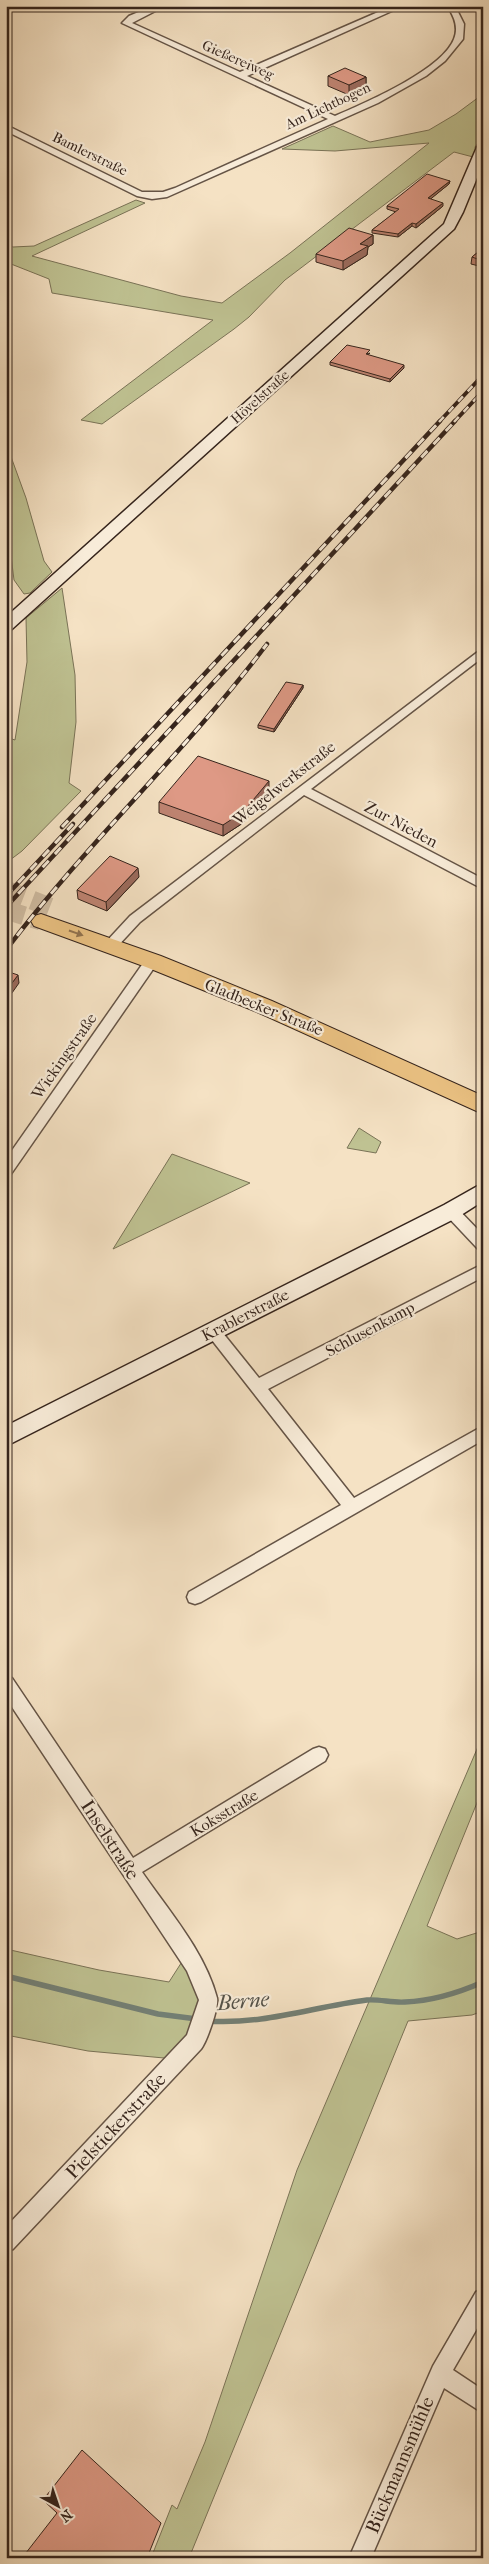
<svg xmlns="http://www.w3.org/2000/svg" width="489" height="2564" font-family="'IM FELL French Canon',serif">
	<rect width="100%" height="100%" fill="#f5e2c4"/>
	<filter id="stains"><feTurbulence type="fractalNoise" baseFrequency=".004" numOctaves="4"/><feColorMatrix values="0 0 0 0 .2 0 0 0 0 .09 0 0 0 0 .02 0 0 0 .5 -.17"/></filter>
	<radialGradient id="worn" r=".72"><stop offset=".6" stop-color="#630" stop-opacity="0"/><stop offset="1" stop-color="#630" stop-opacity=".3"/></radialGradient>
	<!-- green -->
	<g fill="#bfc292" stroke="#7a7357">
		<polygon points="483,94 483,136 475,147 477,158 454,152 285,280 249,317 234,329 102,424 81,420 213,320 52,293 49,279 6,262 6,244 13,247 34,246 136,200 145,203 32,256 181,296 222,303 290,253 429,143 335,151 282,149 333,126 370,142 429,130 456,114"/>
		<polygon points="6,443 26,498 44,561 52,572 30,593 24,594 14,580 9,540 6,540"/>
		<polygon points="62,588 75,675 76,722 69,783 81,791 22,851 6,863 6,737 15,740 27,662 26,618"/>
		<polygon points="359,1128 381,1142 376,1153 347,1148"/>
		<polygon points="172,1154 250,1183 113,1249"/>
		<polygon points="483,1735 483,1788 427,1926 457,1939 483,1931 483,2011 472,2015 408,2021 189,2558 151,2558 172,2505 177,2509 205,2442 297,2170"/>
		<polygon points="6,1949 99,1970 169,1982 185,1957 206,1999 175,2059 88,2051 6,2035"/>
	</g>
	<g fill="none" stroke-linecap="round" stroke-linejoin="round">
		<!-- stream -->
		<g stroke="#738076" stroke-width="5.5">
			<polyline points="6,1976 158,2014 197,2019"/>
			<path d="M 207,2021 C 264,2025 312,2007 367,2000 C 380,1999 392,2003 405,2002 C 432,2001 458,1993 483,1982"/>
		</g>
		<!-- primary-tunnel -->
		<g stroke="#cfbca2" stroke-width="19" stroke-dasharray="19 9" stroke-linecap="butt">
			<polyline points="6,890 52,908"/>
			<polyline points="6,910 41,921"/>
		</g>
		<!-- street casing -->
		<g stroke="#655446" stroke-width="3">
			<g id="street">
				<path d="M 153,6 L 165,6 L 132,23 L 240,72 L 392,6 L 403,6 L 247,76 L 335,116 C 365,103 442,70 454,39 C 459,27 454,16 447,6 L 455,6 L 464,24 L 463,39 L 445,61 L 426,76 L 378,103 L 167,197 L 152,199 L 137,196 L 6,131 L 6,125 L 142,192 L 163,192 L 175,188 L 328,119 L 122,23 L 129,16 Z"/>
				<polygon points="483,648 483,657 311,789 483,879 483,889 304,795 140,922 115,949 105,949 103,946 105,943 130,916"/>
				<polygon points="151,957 158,962 156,965 11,1174 6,1175 6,1159 146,959"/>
				<polygon points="451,1205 456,1207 483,1235 483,1251 478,1249 446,1215 444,1211 446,1207"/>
				<polygon points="483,1264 483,1277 268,1389 354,1498 483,1426 483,1440 201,1602 195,1604 189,1602 187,1597 189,1592 341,1505 208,1335 205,1331 208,1327 218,1327 259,1378"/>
				<path d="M 6,1675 L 12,1678 L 133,1858 L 313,1749 L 319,1747 L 325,1749 L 328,1755 L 325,1761 L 142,1872 C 169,1911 205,1952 217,1998 C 219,2007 207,2041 201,2049 L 13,2249 L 6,2252 L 6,2227 L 187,2035 L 199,2000 L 187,1971 L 6,1698 Z"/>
				<polygon points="483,2289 483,2318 453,2370 483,2390 483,2413 444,2388 371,2558 349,2558 433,2366 476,2292"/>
			</g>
		</g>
		<!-- secondary casing -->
		<g stroke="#35241c" stroke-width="3">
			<g id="secondary">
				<polygon points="483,143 483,163 463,212 454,229 12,629 6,631 6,617 444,224 477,147"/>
				<polygon points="483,1183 483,1201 458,1217 6,1446 6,1426 444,1205"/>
			</g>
		</g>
		<!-- primary casing -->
		<g stroke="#35241c" stroke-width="2">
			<polygon id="primary" points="41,914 161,956 272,1001 483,1096 483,1114 257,1012 146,967 34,926 31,921 34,916"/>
		</g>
		<!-- street -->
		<use href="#street" fill="#f8ecd9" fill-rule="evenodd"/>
		<!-- secondary -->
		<use href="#secondary" fill="#f8ecd9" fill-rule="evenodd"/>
		<!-- primary -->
		<use href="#primary" fill="#eac182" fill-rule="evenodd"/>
		<!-- rail-far1 casing -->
		<g stroke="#35241c" stroke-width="4">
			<g id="rail-far1">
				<polyline points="439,422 483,375"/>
				<polyline points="454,422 483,391"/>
			</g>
		</g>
		<!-- rail casing -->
		<g stroke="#35241c" stroke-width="4.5">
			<g id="rail">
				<polyline points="62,827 440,421"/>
				<polyline points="6,896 73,824"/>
				<polyline points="6,907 455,421"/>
				<path d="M 6,950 C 87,843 186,751 267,644"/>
			</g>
		</g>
		<!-- rail-far1 -->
		<use href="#rail-far1" stroke="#f8ecd9" stroke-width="2.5" stroke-dasharray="7" stroke-linecap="butt"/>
		<!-- rail -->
		<use href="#rail" stroke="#f8ecd9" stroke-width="3" stroke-dasharray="9" stroke-linecap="butt"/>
	</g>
	<!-- wall -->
	<g fill="#bf8472" stroke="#35241c">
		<polygon points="328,76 366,77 366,88 349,95 328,86"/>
		<polygon points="450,181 449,184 430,199 443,206 416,228 412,226 398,237 372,233 372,230 396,212 387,209 387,206"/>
		<polygon points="373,235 373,244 368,247 367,255 343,270 316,262 316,254"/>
		<polygon points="483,248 483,267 471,264 472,257"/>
		<polygon points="370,353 368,355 404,368 390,382 330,365 330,362"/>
		<polygon points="303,685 303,688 274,732 258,728 258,725"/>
		<polygon points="269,792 243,823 223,836 159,813 159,802"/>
		<polygon points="139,877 107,911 78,899 77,890"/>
	</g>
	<!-- shaded-wall -->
	<g fill="#9b6b5d" stroke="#35241c">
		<polygon points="366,77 366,88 349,95 349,85"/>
		<polygon points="450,181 449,184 427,202 428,198"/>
		<polygon points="443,203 443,206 416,228 416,224"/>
		<polygon points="412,223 412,226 398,237 398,234"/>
		<polygon points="373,235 373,244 368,247 367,255 343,270 343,261 360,244"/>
		<polygon points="404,365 404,368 390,382 390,379"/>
		<polygon points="303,685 303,688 274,732 274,729"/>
		<polygon points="269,781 269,792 243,823 223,836 223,825"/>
		<polygon points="138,868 139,877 107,911 106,902"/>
		<polygon points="18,975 19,983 7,1000 6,991"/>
	</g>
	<!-- building -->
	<g fill="#de9985" stroke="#35241c">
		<polygon points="345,68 366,77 349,85 328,76"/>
		<polygon points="427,174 450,181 428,198 443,203 416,224 412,223 398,234 372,230 399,209 387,206"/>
		<polygon points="349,228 373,235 360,244 368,246 343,261 316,254"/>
		<polygon points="483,248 483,261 472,257"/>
		<polygon points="347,345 370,350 366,354 404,365 390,379 330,362"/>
		<polygon points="286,682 303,685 274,729 258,725"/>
		<polygon points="198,756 269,781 243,812 223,825 159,802"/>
		<polygon points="110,856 138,868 106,902 77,890"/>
		<polygon points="6,971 18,975 6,991"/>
		<polygon points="82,2450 161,2523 147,2558 22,2558 57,2513 43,2500"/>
	</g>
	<!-- one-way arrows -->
	<defs><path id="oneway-solid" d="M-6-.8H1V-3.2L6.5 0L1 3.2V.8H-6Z" transform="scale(1.25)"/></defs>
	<use fill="#90724f" href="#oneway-solid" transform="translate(76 933) rotate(19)"/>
	<g text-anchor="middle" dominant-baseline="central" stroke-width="4.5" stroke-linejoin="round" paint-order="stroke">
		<!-- far-street labels -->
		<g font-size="14" fill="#35241c" stroke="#f8ecd9">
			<text transform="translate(238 60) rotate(24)">Gießereiweg</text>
			<text transform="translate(328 106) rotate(-25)">Am Lichtbogen</text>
			<text transform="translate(90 154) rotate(26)">Bamlerstraße</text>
			<text transform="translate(260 397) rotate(-42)">Hövelstraße</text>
		</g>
		<!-- street labels -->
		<g font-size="16" fill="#35241c" stroke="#f8ecd9">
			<text transform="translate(284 783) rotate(-38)">Weigelwerkstraße</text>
			<text transform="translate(401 824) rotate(28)">Zur Nieden</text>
			<text transform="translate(264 1007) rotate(22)">Gladbecker Straße</text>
			<text transform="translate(64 1056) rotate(-55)">Wickingstraße</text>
			<text transform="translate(245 1315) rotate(-27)">Krablerstraße</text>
			<text transform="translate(370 1329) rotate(-28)">Schlusenkamp</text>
			<text transform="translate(224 1813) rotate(-31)">Koksstraße</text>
		</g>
		<!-- near-street labels -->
		<g font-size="19" fill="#35241c" stroke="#f8ecd9">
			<text transform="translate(110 1840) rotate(57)">Inselstraße</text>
			<text transform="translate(116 2126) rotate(-47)">Pielstickerstraße</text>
			<text transform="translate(400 2465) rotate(-67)">Bückmannsmühle</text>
		</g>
		<!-- near-water labels -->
		<g font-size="21" font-style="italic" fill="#545249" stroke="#f8ecd9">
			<text transform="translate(243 2001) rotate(-5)">Berne</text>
		</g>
	</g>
	<!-- margin -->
	<rect width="489" height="2564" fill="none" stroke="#f5e2c4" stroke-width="25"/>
	<rect x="8" y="8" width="474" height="2549" fill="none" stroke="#35241c" stroke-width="2.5"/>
	<rect x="12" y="12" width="464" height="2539" fill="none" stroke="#35241c"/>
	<!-- north arrow -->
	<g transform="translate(58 2506) rotate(140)" stroke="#f8ecd9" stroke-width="4" paint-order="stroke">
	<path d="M0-4L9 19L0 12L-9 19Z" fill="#35241c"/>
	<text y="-8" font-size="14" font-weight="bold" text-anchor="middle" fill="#35241c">N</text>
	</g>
	<rect width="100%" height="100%" filter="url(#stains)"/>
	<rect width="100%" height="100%" fill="url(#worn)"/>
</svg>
